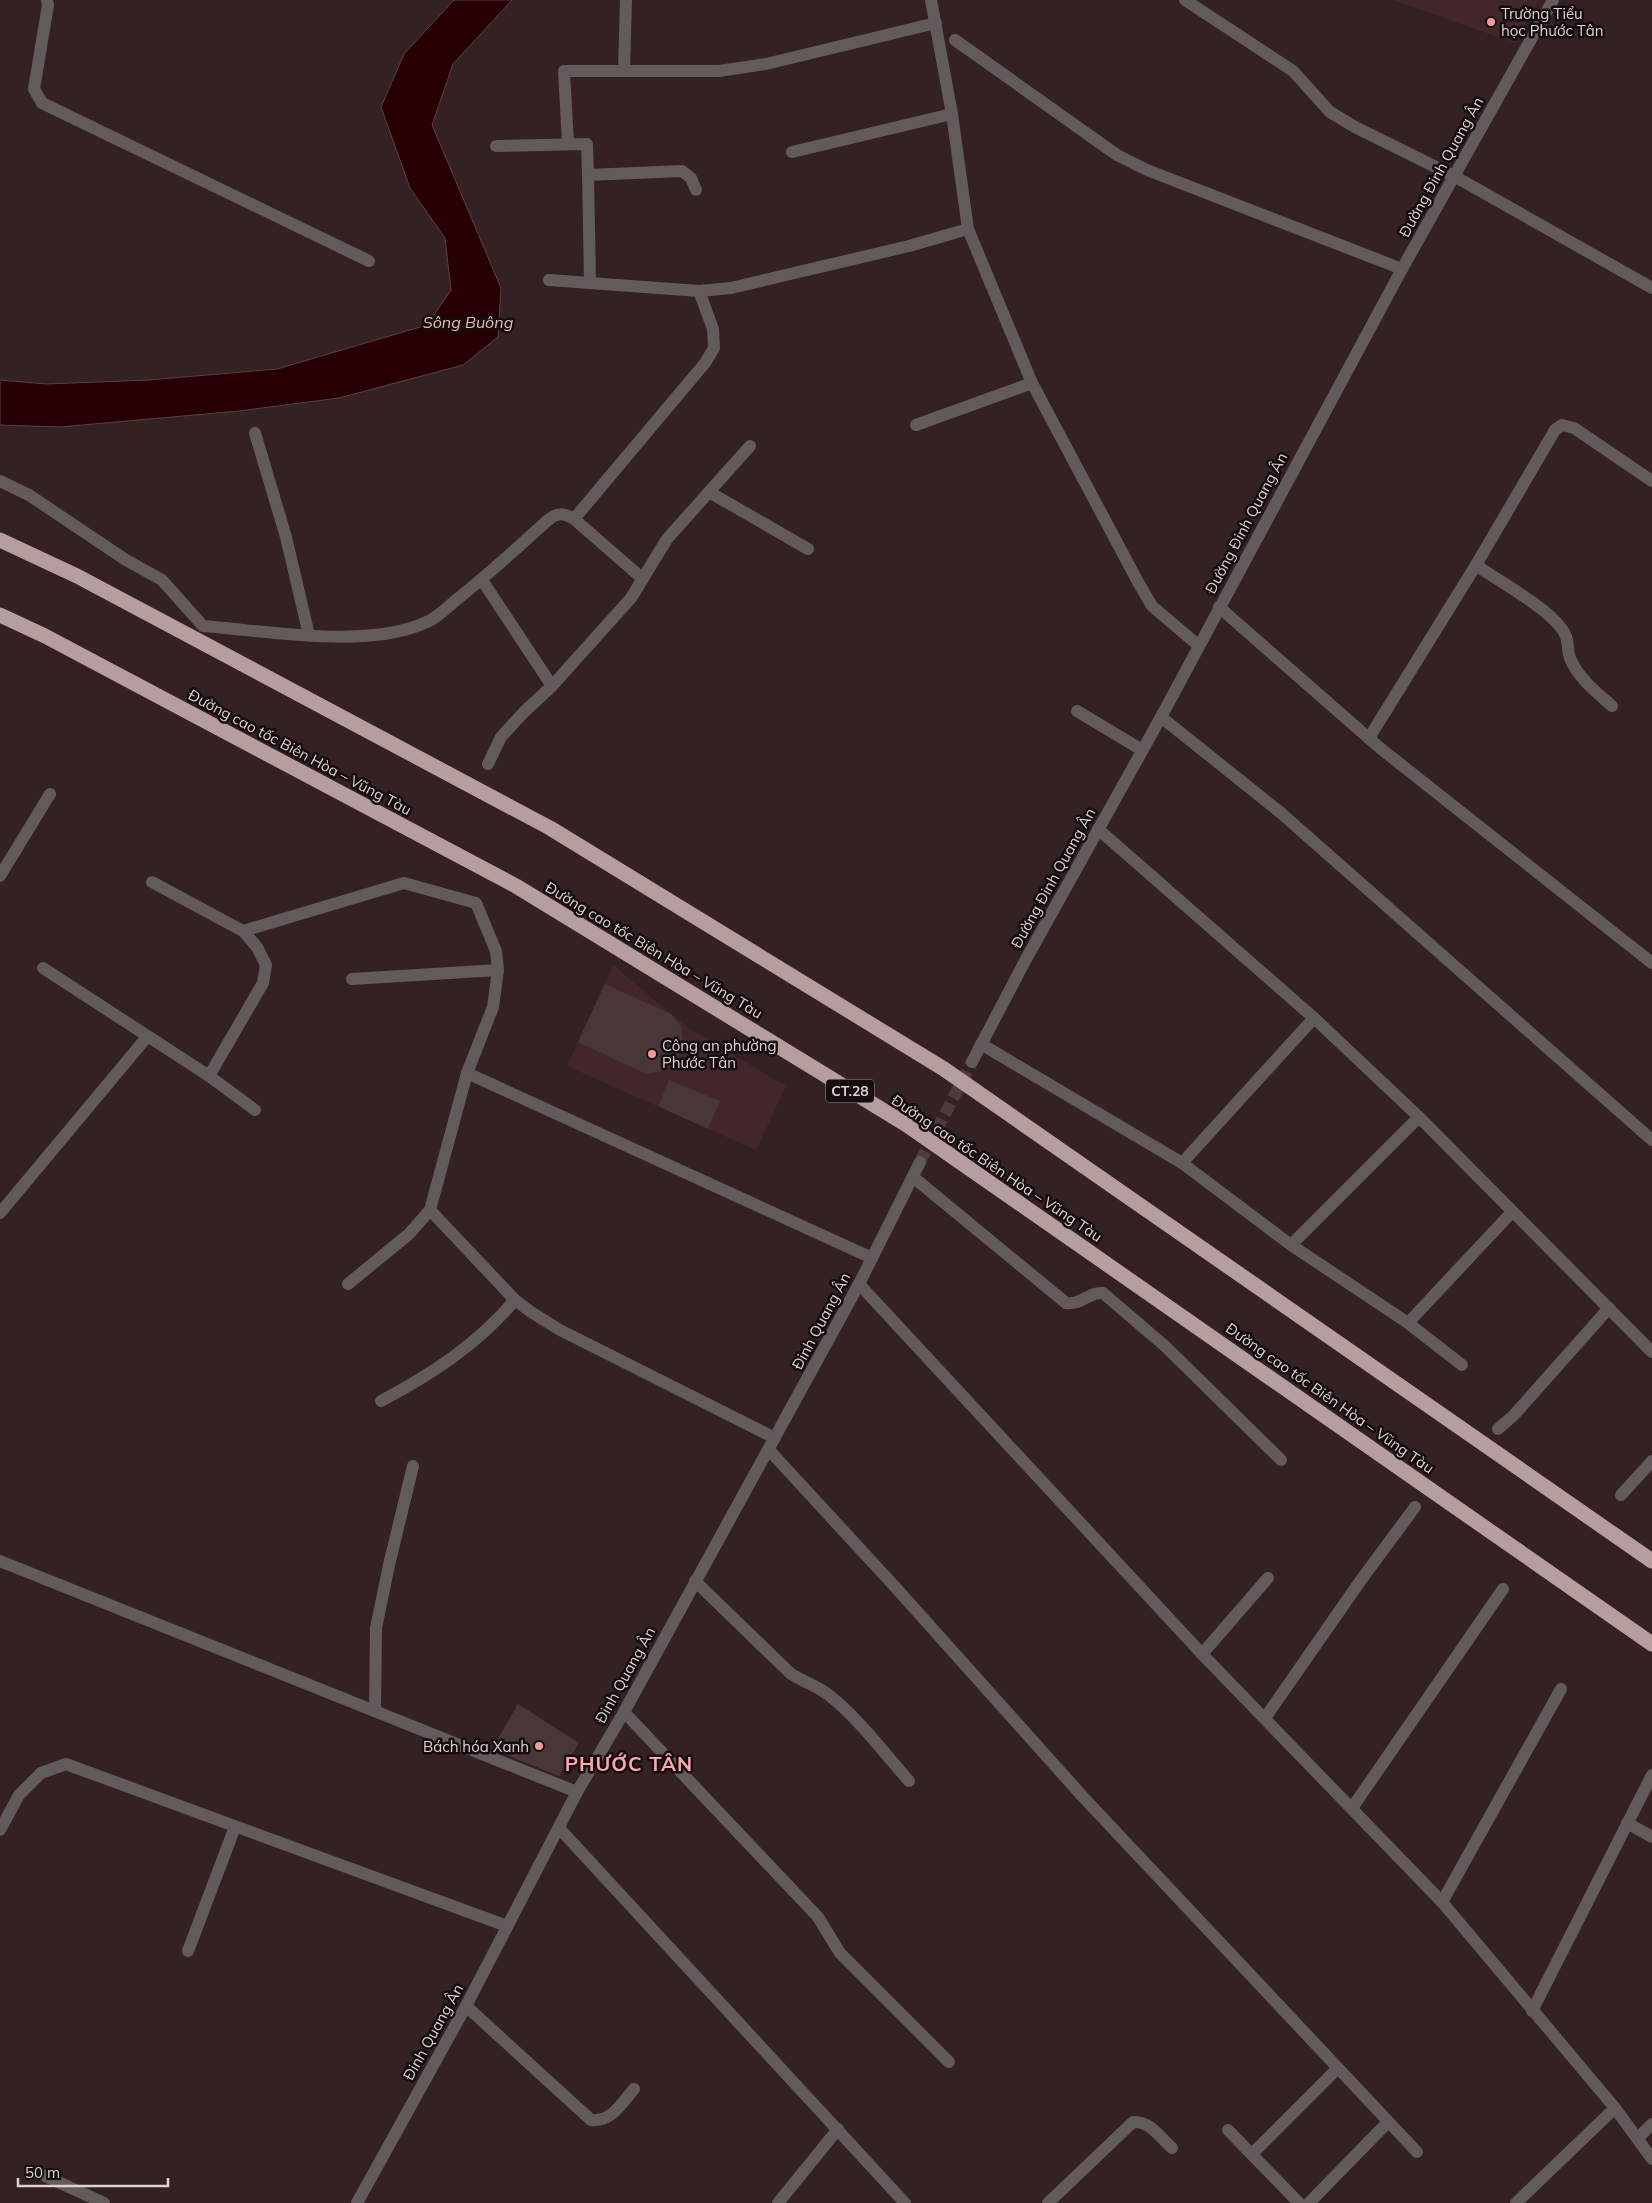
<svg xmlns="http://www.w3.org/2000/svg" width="1652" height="2203" font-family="Mulish,sans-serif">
	<rect width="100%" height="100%" fill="#342222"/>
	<!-- built -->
	<g fill="#412729">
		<polygon points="1393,0 1539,0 1515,43"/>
		<polygon points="613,965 687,1027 786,1086 756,1150 567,1066"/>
	</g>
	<!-- water -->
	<polygon fill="#260003" stroke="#5d3f41" points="454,0 512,0 453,64 432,125 501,288 498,337 463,365 339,398 239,411 60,427 0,425 0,380 46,384 149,380 277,369 427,325 451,290 445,238 410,188 381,107 404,54"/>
	<!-- building -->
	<g fill="#493636">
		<polygon points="605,984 671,1014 681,1027 683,1041 680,1053 666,1070 646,1074 578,1042"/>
		<polygon points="669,1080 720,1101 708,1129 658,1106"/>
		<polygon points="518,1704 579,1743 559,1776 492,1749"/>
	</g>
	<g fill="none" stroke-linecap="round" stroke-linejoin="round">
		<!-- minor-tunnel -->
		<polyline stroke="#4d3c3c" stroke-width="12" stroke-dasharray="12 6" stroke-linecap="butt" points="920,1162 972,1062"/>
		<!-- minor -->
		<g stroke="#635a5a" stroke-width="12">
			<polyline points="47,0 48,5 34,89 42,103 369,261"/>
			<polyline points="931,0 952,114 968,229 1032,383 1138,582 1152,606 1199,646"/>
			<polyline points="1185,0 1293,71 1330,112 1355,127 1454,176 1652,288"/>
			<polyline points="955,40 1117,155 1147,170 1402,269"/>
			<polyline points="624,70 626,0"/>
			<polyline points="568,143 564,71 719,71 766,64 936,23"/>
			<polyline points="496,146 587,144 588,175 682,171 691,178 696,190"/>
			<polyline points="792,152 952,114"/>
			<polyline points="588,175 590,283"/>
			<polyline points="549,280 699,291 731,288 909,246 968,229"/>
			<polyline points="916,425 1032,383"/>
			<polyline points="255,433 286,537 309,635"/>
			<path d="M 0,481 L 29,495 L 126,560 L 162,580 L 203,626 C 268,631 370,650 429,621 C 439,616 448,607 456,600 C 488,575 518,547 548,520 C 558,512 564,513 574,519 L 643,579"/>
			<polyline points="709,492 808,549"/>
			<polyline points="574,519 705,363 714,348 713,329 699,291"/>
			<path d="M 1476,565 C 1500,582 1545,606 1562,629 C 1570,640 1566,646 1570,658 C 1578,678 1596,692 1612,706"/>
			<polyline points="482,580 552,686"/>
			<polyline points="1219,607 1380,748 1652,963"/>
			<polyline points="1077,711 1142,750"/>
			<polyline points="1161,717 1281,813 1652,1140"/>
			<polyline points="1369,738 1476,565 1555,430 1562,425 1574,428 1652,481"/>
			<polyline points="488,764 501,737 524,712 552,686 631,598 667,539 750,446"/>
			<polyline points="1098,829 1314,1018 1419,1117 1291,1245"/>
			<polyline points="0,876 50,794"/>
			<polyline points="152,882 243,931 257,947 266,965 263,983 209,1076"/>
			<polyline points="243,931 404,883 476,903 496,951 498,970 493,1007 467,1073 430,1210 409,1234 348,1284"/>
			<polyline points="43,968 209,1076 255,1110"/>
			<polyline points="352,979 498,970"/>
			<polyline points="1314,1018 1182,1163 1291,1245 1408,1323 1462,1365"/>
			<polyline points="981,1044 1182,1163"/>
			<polyline points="972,1062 1025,961 1161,717 1402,269 1553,0"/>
			<polyline points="467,1073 872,1258"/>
			<polyline points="1419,1117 1652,1352"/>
			<path d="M 913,1177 L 1066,1303 C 1083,1305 1087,1292 1103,1293 L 1166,1347 L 1281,1460"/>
			<polyline points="430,1210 515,1300 531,1312 560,1330 775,1438"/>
			<polyline points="0,1213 147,1037"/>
			<polyline points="859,1284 1202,1654 1442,1902 1615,2108 1652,2159"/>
			<polyline points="1408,1323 1512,1212"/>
			<path d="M 381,1401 C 432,1374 478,1344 515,1300"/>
			<polyline points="1498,1429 1514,1415 1609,1308"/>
			<polyline points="769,1450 897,1589 1084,1798 1417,2152"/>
			<polyline points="1621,1495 1652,1461"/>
			<polyline points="0,1561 577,1792"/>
			<path d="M 695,1581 L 790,1673 C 803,1682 818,1686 830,1696 C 858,1718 885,1754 909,1781"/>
			<polyline points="1202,1654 1268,1578"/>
			<polyline points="375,1711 376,1628 389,1565 413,1466"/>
			<polyline points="624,1712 818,1917 840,1953 949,2062"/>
			<polyline points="1265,1718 1361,1580 1415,1507"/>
			<polyline points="1352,1808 1503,1589"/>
			<polyline points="1627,1823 1652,1837"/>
			<polyline points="559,1828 905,2203"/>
			<polyline points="0,1830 19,1795 41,1773 66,1764 507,1926"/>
			<polyline points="1442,1902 1561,1689"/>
			<polyline points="188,1951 235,1827"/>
			<path d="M 466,2006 L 591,2120 C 612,2122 621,2104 634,2089"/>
			<polyline points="1532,2011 1652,1775"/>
			<polyline points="1228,2130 1299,2203"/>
			<polyline points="1638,2138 1652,2124"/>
			<polyline points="1252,2154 1337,2069"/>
			<polyline points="45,2176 104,2203"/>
			<polyline points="357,2203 466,2006 577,1792 624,1712 859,1284 920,1162"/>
			<polyline points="778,2203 838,2129"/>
			<path d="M 1048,2203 L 1133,2122 C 1150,2121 1160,2137 1172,2148"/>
			<polyline points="1309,2203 1388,2122"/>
			<polyline points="1516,2203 1615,2108"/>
		</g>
		<!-- highway -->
		<g stroke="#b69e9f" stroke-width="15">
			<polyline points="0,540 77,576 550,828 944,1069 1652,1561"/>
			<polyline points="0,615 45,636 516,886 907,1125 1652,1644"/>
		</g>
	</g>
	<!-- markers -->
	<g fill="#f49b9f" stroke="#160e0e" stroke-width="2">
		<circle cx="1491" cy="22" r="5"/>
		<circle cx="652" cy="1054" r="5"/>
		<circle cx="539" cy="1746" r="5"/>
	</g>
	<g text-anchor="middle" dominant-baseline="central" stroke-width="5" stroke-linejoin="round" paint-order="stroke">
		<!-- shield labels -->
		<rect fill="#160e0e" stroke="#a19696" stroke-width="1" x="826" y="1079.5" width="48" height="23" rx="4"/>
		<g font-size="14" font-weight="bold" fill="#ddd1d1">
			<text x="850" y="1091">CT.28</text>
		</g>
		<!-- poi labels -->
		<g font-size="15" fill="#ddd1d1" stroke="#160e0e" text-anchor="start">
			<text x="1501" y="13">Trường Tiểu<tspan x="1501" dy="17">học Phước Tân</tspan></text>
			<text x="662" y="1045">Công an phường<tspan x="662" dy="17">Phước Tân</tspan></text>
			<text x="529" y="1746" text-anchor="end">Bách hóa Xanh</text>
		</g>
		<!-- street labels -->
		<g font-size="15" fill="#ddd1d1" stroke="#160e0e">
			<text transform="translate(1441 167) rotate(-61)">Đường Đinh Quang Ân</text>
			<text transform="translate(1246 523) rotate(-62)">Đường Đinh Quang Ân</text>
			<text transform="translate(300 752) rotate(28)">Đường cao tốc Biên Hòa – Vũng Tàu</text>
			<text transform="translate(1053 878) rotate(-61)">Đường Đinh Quang Ân</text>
			<text transform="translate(654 950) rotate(31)">Đường cao tốc Biên Hòa – Vũng Tàu</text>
			<text transform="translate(997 1168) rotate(34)">Đường cao tốc Biên Hòa – Vũng Tàu</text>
			<text transform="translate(821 1321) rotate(-62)">Đinh Quang Ân</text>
			<text transform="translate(1330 1398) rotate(35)">Đường cao tốc Biên Hòa – Vũng Tàu</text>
			<text transform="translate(625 1675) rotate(-61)">Đinh Quang Ân</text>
			<text transform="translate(433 2032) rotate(-61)">Đinh Quang Ân</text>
		</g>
		<!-- water labels -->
		<g font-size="16" font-style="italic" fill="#f0b9bb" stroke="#160e0e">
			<text x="468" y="322">Sông Buông</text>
		</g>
		<!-- district labels -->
		<g font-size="20" font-weight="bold" letter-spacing="1" fill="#fca7ab" stroke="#160e0e">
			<text x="629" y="1763">PHƯỚC TÂN</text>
		</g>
	</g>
	<!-- scale -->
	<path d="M18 2178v8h150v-8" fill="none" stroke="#ddd1d1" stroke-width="2.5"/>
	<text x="25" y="2178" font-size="15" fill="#ddd1d1" stroke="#160e0e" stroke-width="4" paint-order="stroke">50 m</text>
</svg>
